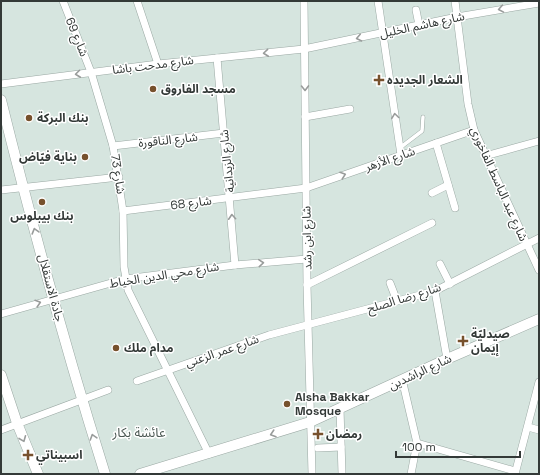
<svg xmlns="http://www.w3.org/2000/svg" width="540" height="475" font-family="'Space Grotesk','Noto Sans Arabic',sans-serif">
	<rect width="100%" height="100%" fill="#d6e5df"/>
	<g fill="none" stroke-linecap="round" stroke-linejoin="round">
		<!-- lane casing -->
		<g stroke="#9aa8a3" stroke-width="4.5">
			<polyline id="lane" points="401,147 422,131 423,117"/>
		</g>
		<!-- street casing -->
		<g stroke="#9aa8a3" stroke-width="8">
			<g id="street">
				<polyline points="63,1 91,72 113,146 123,211 124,267 128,290 209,454"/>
				<polyline points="137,1 158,64"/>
				<polyline points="304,1 307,285 312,474"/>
				<polyline points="378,1 401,155"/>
				<polyline points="455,1 468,104 474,130 539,270"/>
				<polyline points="416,10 419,25"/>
				<polyline points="217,58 235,265"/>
				<polyline points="1,84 158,64 304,49 457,17 539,3"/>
				<polyline points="305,117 350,109"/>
				<polyline points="436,143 455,208"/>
				<polyline points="113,146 224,133"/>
				<polyline points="485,156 539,141"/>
				<polyline points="1,190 119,177"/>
				<polyline points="432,193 448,185"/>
				<polyline points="123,211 306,188 474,130"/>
				<polyline points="440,264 450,284"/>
				<polyline points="390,283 397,301"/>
				<polyline points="307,285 432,223"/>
				<polyline points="435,291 447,359"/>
				<polyline points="1,314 125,279 235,265 307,259"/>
				<polyline points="402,379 417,443 411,474"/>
				<polyline points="137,381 269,335 435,291 539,238"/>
				<polyline points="340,408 342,474"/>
				<polyline points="528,427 539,430"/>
				<polyline points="1,430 108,390"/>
				<polyline points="417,443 515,471"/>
				<polyline points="318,448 341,447"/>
				<polyline points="515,474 539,382"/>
			</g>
		</g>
		<!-- secondary casing -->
		<g stroke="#9aa8a3" stroke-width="11">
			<g id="secondary">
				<path d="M 1,100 C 32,225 66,350 105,474"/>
				<polyline points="1,375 17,423 38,474"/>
				<polyline points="140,474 310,422 447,359 539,319"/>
			</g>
		</g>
		<!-- lane -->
		<use href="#lane" stroke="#fff" stroke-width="3.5"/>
		<!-- street -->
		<use href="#street" stroke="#fff" stroke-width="7"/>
		<!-- secondary -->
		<use href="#secondary" stroke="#fff" stroke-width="10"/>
	</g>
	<!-- one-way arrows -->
	<defs><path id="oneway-chevron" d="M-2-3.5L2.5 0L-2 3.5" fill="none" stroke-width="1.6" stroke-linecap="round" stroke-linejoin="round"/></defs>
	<g stroke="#999c9b">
		<use href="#oneway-chevron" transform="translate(501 9) rotate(170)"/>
		<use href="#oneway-chevron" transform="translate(359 38) rotate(168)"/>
		<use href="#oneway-chevron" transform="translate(266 53) rotate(174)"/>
		<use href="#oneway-chevron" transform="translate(78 74) rotate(173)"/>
		<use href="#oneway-chevron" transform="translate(305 88) rotate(89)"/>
		<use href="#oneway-chevron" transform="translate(395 116) rotate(-98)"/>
		<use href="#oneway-chevron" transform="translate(343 175) rotate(-19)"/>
		<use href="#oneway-chevron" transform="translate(232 217) rotate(-94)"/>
		<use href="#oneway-chevron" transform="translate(35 231) rotate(-106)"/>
		<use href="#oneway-chevron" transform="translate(261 263) rotate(-5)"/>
		<use href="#oneway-chevron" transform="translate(38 303) rotate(-17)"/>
		<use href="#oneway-chevron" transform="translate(273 434) rotate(162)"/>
		<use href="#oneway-chevron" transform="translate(93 437) rotate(-107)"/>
		<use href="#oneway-chevron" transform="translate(23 439) rotate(68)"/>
	</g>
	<!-- markers -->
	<g fill="#77512d" stroke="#fff" stroke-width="1.5">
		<path d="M377 74h4v4h4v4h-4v4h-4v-4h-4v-4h4z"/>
		<circle cx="153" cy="89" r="4"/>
		<circle cx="29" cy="118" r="4"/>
		<circle cx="85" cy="157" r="4"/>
		<circle cx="42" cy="202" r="4"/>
		<path d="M461 335h4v4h4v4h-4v4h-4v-4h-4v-4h4z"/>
		<circle cx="116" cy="348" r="4"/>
		<circle cx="287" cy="404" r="4"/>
		<path d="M316 428h4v4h4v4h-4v4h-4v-4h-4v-4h4z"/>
		<path d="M26 449h4v4h4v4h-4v4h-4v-4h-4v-4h4z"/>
	</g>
	<g text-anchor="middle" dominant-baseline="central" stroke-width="3" stroke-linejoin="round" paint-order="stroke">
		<!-- street labels -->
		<g font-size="12" fill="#333937" stroke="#fff">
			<text transform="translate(422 25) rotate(-12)">شارع هاشم الخليل</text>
			<text transform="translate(77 37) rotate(68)">شارع 69</text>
			<text transform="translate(153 65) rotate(-7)">شارع مدحت باشا</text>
			<text transform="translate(168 140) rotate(-6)">شارع الناقورة</text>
			<text transform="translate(390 159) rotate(-19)">شارع الأزهر</text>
			<text transform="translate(227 161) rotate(-96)">شارع الزيدانية</text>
			<text transform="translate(118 174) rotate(81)">شارع 73</text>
			<text transform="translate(499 184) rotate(66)">شارع عبد الباسط الفاخوري</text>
			<text transform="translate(191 203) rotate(-7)">شارع 68</text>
			<text transform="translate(307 238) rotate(-91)">شارع ابن رشد</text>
			<text transform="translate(164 275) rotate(-9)">شارع محي الدين الخياط</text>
			<text transform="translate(51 288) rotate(75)">جادة الاستقلال</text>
			<text transform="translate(404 298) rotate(-17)">شارع رضا الصلح</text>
			<text transform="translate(222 351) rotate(-19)">شارع عمر الزعني</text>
			<text transform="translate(420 372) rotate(-25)">شارع الراشدين</text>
		</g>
		<!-- poi labels -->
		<g font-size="12" font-weight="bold" fill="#333937" stroke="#fff" text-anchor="start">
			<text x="387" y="80">الشعار الجديده</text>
			<text x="161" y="89">مسجد الفاروق</text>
			<text x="37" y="118">بنك البركة</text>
			<text x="77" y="157" text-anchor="end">بناية فيّاض</text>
			<text x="42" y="216" text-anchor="middle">بنك بيبلوس</text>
			<text x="471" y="334">صيدليّة<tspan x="471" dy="14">إيمان</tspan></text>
			<text x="124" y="348">مدام ملك</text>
			<text x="295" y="397">Aisha Bakkar<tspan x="295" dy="14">Mosque</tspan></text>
			<text x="326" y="434">رمضان</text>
			<text x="36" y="455">اسبيناتي</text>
		</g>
		<!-- neighbourhood labels -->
		<g font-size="13" fill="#4a5752" stroke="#fff">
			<text x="139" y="432">عائشة بكار</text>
		</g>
	</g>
	<!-- border -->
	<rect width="540" height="475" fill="none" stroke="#333937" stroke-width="4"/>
	<!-- scale -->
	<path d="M396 451v6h124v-6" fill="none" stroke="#333937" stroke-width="2"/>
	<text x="402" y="451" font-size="12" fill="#333937" stroke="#ffffff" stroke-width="3" paint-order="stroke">100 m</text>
</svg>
